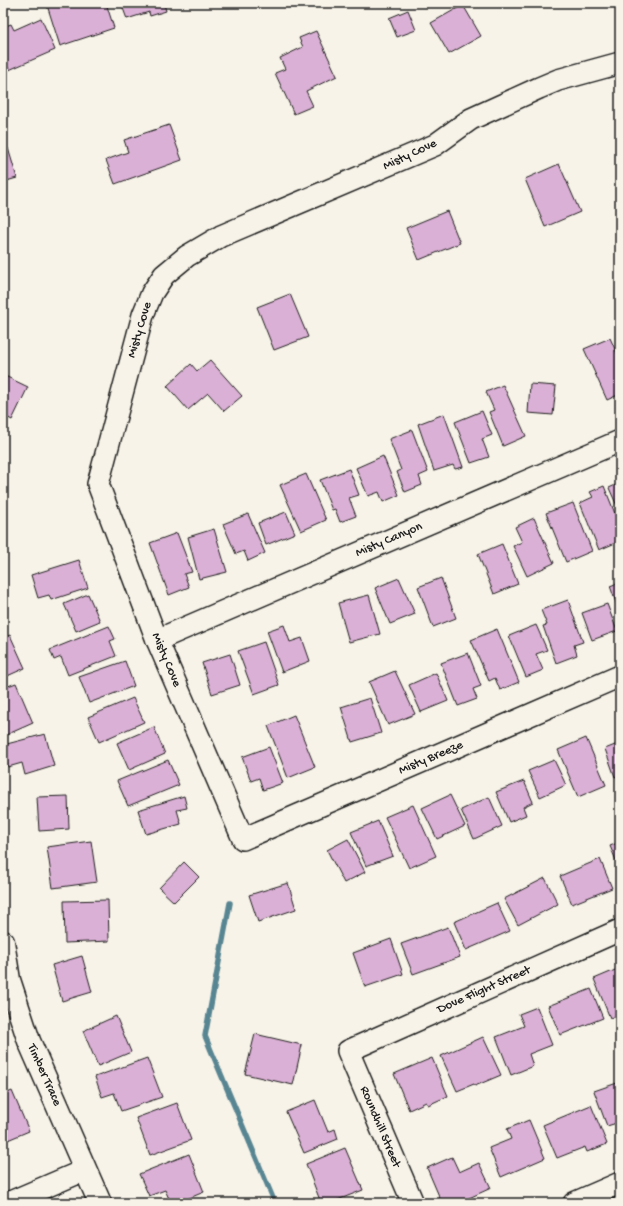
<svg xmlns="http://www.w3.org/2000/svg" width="623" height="1206" font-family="'Gochi Hand',sans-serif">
	<rect width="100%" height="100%" fill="#f7f3e8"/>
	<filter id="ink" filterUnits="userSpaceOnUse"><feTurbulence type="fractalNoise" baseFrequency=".025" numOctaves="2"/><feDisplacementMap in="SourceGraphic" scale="8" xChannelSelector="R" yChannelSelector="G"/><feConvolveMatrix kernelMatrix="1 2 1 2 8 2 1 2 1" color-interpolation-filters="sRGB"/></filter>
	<g filter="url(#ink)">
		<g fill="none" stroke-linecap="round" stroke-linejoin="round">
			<!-- stream -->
			<polyline stroke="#598592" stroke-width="5.5" points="230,903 205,1036 275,1203"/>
		</g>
		<!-- building -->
		<g fill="#dbb0d6" stroke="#1c1c1c">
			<polygon points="54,3 106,3 114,28 60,46 47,5"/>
			<polygon points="121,3 168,3 164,4 166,11 150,16 149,12 127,19"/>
			<polygon points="463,5 481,36 449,54 431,23"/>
			<polygon points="408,10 416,30 397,37 389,18"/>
			<polygon points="41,18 55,50 9,70 3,56 3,27 11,24 14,30"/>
			<polygon points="316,31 337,76 306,91 313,106 294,114 275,73 285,69 280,58 303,47 299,38"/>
			<polygon points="169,125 182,160 115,184 106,160 128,152 124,140"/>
			<polygon points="8,148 17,178 3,182 3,150"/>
			<polygon points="559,164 580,212 545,227 525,179"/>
			<polygon points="447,211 460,243 419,260 406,228"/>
			<polygon points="290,294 308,337 274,350 257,307"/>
			<polygon points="610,338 620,360 620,394 607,400 584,349"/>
			<polygon points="210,360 242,396 224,411 208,393 188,410 167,386 191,364 197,371"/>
			<polygon points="3,375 28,387 12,420 3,415"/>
			<polygon points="530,384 556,386 553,415 528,413"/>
			<polygon points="503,385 526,436 503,446 489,412 494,410 486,392"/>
			<polygon points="482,411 492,435 482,439 489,457 471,463 455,422"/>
			<polygon points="444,414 463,467 455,469 453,465 434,471 418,424"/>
			<polygon points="412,430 428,472 419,476 422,485 405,492 397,472 401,470 389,439"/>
			<polygon points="383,456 399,495 383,502 379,492 368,496 356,468"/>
			<polygon points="349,469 359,495 349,498 356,516 340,522 335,509 332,510 320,480"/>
			<polygon points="306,474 326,520 301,531 280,485"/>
			<polygon points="620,483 620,507 618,508 609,488"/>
			<polygon points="604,486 620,526 620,541 599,550 580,503 593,497 590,492"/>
			<polygon points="573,503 592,551 566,562 546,513"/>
			<polygon points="286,512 295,533 266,545 258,523"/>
			<polygon points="248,514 265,553 248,561 244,551 236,554 223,524"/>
			<polygon points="534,518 554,563 527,576 513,546 522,542 515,527"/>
			<polygon points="214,529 227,572 199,579 188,537"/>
			<polygon points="177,533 192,572 184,574 189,587 169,595 150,543"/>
			<polygon points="502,544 518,584 494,594 478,554"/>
			<polygon points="79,560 88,588 51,600 49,595 38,598 31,575"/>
			<polygon points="399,578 415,614 390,624 375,588"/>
			<polygon points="441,578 456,618 433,627 418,587"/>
			<polygon points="620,582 620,614 610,586"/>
			<polygon points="88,594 100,621 76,631 64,604"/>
			<polygon points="369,595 380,634 349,642 338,603"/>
			<polygon points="568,600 583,642 574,645 577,655 556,663 543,626 547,625 541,610"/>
			<polygon points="607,604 617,631 592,640 582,613"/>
			<polygon points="284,625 290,642 302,638 310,661 282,672 267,631"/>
			<polygon points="536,625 547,650 536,654 543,670 526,677 509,636"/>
			<polygon points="109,626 115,639 110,641 116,656 68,675 61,657 54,660 50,650"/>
			<polygon points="497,629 519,682 500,690 495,678 489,681 471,640"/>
			<polygon points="10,635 25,668 3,678 3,638"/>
			<polygon points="264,642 279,685 254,694 238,651"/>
			<polygon points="468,653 481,686 473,689 477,699 458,706 441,663"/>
			<polygon points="230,654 240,685 212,694 202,663"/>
			<polygon points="125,661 134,686 89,703 79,677"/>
			<polygon points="395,671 415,714 388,725 369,682"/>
			<polygon points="436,673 448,701 421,712 409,685"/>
			<polygon points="16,683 33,723 6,735 3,727 3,688"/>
			<polygon points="133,698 144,722 99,742 88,717"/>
			<polygon points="370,698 381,733 352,742 341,707"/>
			<polygon points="294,715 315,767 288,778 268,726"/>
			<polygon points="154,727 165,754 129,770 117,743"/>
			<polygon points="45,734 54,766 25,775 22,763 8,767 3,745"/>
			<polygon points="586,738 606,785 578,797 558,750"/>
			<polygon points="620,743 620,775 615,777 605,749"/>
			<polygon points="269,747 283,783 263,790 259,778 251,781 242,757"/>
			<polygon points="168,760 179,785 128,806 117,781"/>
			<polygon points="554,760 566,785 540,797 528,771"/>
			<polygon points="524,781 533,802 523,807 526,815 509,822 496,792"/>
			<polygon points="450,795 465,826 437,839 422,808"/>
			<polygon points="68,796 69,829 39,831 37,797"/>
			<polygon points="184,796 187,808 177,810 181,824 146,834 138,810"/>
			<polygon points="489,797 502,826 474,839 461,810"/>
			<polygon points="413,805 436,856 409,868 385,817"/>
			<polygon points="378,821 393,856 366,866 351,832"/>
			<polygon points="348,839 365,872 344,883 327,850"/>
			<polygon points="91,841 97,882 53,888 47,847"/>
			<polygon points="620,842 620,870 610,846"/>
			<polygon points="600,859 612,888 572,904 560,876"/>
			<polygon points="184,862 199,877 174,902 159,888"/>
			<polygon points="545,878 558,904 518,925 504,899"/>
			<polygon points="288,883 296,909 258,922 249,895"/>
			<polygon points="108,900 109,941 65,943 64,901"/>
			<polygon points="497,903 510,931 466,950 454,922"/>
			<polygon points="448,927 460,957 413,974 401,944"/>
			<polygon points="391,939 403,974 365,987 353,953"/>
			<polygon points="82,956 92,992 62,1001 52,965"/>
			<polygon points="620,968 620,1014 610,1018 594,979"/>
			<polygon points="591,989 603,1018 560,1035 548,1006"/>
			<polygon points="537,1007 552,1045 529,1054 533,1066 511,1075 496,1037 524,1026 519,1014"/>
			<polygon points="116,1016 131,1052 98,1066 83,1031"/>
			<polygon points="255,1034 302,1045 293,1085 245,1074"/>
			<polygon points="483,1037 501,1075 475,1086 474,1084 457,1091 441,1056"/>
			<polygon points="147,1058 162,1097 121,1111 114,1093 102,1097 95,1077"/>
			<polygon points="432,1058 448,1096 428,1105 426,1102 409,1110 394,1074"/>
			<polygon points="620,1082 620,1122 607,1126 594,1091"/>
			<polygon points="12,1091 29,1131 3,1142 3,1110 4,1109 3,1106 3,1095"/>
			<polygon points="315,1100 328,1132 335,1129 338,1139 304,1153 286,1112"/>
			<polygon points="177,1103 191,1140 150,1155 136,1118"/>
			<polygon points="591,1105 607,1144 587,1152 585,1147 557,1158 543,1125"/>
			<polygon points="529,1120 545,1158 501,1177 489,1148 511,1139 507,1129"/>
			<polygon points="345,1148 363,1190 330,1203 321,1203 306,1164"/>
			<polygon points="189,1154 204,1192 177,1203 171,1203 165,1190 149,1196 139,1174"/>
			<polygon points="452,1157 459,1172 479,1163 491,1188 458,1203 442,1203 427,1168"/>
		</g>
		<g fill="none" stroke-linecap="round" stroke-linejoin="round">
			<!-- street casing -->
			<g stroke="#1c1c1c" stroke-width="24">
				<g id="street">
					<polyline points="620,63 558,80 539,88 471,119 435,145 221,236 187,256 164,275 152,293 143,315 98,484 157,640 243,839 620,676"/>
					<polyline points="157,640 620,441"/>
					<polyline points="8,1203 85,1170"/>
					<polyline points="413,1203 348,1051 620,930"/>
					<polyline points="574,1203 620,1183"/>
				</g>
			</g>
			<!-- secondary casing -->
			<g stroke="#1c1c1c" stroke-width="25">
				<polyline id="secondary" points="3,942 9,980 29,1041 100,1203"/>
			</g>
			<!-- street -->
			<use href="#street" stroke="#f7f3e8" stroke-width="21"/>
			<!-- secondary -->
			<use href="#secondary" stroke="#f7f3e8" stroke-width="22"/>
		</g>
	</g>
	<g text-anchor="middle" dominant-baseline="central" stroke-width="3" stroke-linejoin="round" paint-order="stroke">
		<!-- street labels -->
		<g font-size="13" fill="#1c1c1c" stroke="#f7f3e8">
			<text transform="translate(410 155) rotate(-25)">Misty Cove</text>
			<text transform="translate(140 330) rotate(-73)">Misty Cove</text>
			<text transform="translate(389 540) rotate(-23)">Misty Canyon</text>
			<text transform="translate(166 660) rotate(67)">Misty Cove</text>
			<text transform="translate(431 758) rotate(-23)">Misty Breeze</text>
			<text transform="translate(484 990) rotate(-24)">Dove Flight Street</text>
			<text transform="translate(44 1075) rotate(66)">Timber Trace</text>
			<text transform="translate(380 1127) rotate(67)">Roundhill Street</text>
		</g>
	</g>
	<!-- margin -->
	<rect width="623" height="1206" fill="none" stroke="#f7f3e8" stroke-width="16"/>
	<rect x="8" y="8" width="607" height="1190" fill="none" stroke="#1c1c1c" stroke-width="1.5" filter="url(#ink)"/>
</svg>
